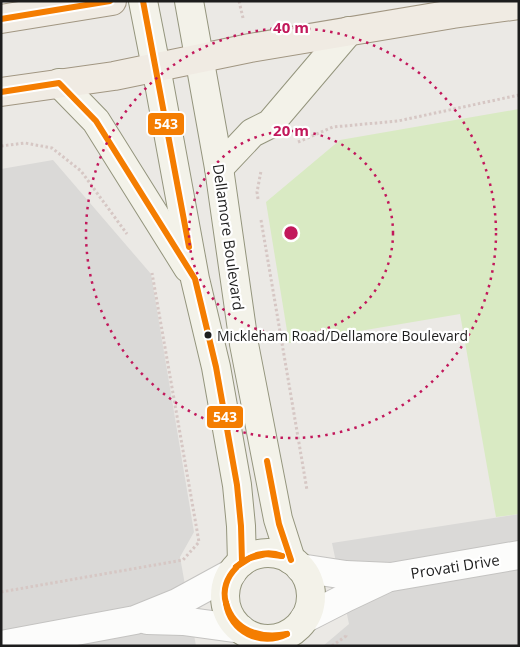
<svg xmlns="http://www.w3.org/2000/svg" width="520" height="647" font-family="'Open Sans',sans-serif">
	<rect width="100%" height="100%" fill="#ebe9e5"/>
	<!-- residential -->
	<g fill="#dad9d7">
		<polygon points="53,160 151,274 194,532 180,557 196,646 1,646 1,169"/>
		<polygon points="519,514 519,646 323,646 349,624 332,543"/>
	</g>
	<!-- grass -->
	<polygon fill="#d9eac3" points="519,109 519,514 496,517 460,314 289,343 266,202 340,140"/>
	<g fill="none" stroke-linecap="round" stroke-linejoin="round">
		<!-- street casing -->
		<g stroke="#c4c3c1" stroke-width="30">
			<g id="street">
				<polyline points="300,568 346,575 391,577 519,555"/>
				<polyline points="304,619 347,597 385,579"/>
				<polyline points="147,620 183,621 241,629"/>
				<polyline points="1,645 135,620 177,603 232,573"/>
			</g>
		</g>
		<!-- secondary casing -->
		<g stroke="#94957d" stroke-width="30">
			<g id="secondary">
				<polyline points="143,1 156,67 195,279 216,367 237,485 241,526 242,562"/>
				<polyline points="189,1 219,168 244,344 278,519 291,560"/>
				<polyline points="59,83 96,121 188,268"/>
				<polyline points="219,168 252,133 270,124 349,31"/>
				<circle cx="268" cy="596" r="43"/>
			</g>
		</g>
		<!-- primary casing -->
		<g stroke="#a19682" stroke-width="30">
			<g id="primary">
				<polyline points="1,19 112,1"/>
				<polyline points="1,92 114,76 250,48 453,14 519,5"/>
			</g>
		</g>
		<!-- path -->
		<g stroke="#d6c7c4" stroke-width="3" stroke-dasharray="2.5 2.5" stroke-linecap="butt">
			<polyline points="239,1 243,18"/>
			<polyline points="298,142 333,127 398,121 519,95"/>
			<polyline points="1,146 25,143 52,148 81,171 127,234"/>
			<polyline points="258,199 257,192 261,171"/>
			<polyline points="261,220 307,490"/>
			<polyline points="1,592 183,560 199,542 152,273"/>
			<polyline points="332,646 346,636 345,634"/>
		</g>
		<!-- street -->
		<use href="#street" stroke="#fcfcfb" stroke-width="28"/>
		<!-- secondary -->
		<use href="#secondary" stroke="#f3f2e9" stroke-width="28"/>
		<!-- primary -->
		<use href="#primary" stroke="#f0ebe3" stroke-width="28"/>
		<!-- bus-1 casing -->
		<g stroke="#fff" stroke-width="10">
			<g id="bus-1">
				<polyline points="143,1 189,247"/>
				<polyline points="1,19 110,1"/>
				<polyline points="1,92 59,83 96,121 195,279 216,367 237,485 241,526 242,562"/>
				<polyline points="267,461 279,524 291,560"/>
				<path d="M 236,567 C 249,556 266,549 282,556"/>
				<polyline points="236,567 250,558 266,554 282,556"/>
				<path d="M 226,603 C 234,631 260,639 287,634"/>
				<path d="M 226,603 C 230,632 261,647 287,634"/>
				<path d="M 226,603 C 222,590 227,577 236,568"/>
			</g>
		</g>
		<!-- bus-1 -->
		<use href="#bus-1" stroke="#f47d01" stroke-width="6"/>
	</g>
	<!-- distance rings -->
	<g fill="none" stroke="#c2185b" stroke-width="2.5" stroke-dasharray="2.5 5">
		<circle cx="291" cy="233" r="102"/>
		<circle cx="291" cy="233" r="205"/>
	</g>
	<!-- markers -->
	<circle fill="#1d1d1d" stroke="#fff" stroke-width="2" cx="208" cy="335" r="4.5"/>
	<g text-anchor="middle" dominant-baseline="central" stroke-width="4.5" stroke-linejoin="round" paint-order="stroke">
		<!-- bus labels -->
		<g font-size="14" fill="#1d1d1d" stroke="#fff" text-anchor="start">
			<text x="217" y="335">Mickleham Road/Dellamore Boulevard</text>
		</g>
		<!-- street labels -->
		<g font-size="15" fill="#1d1d1d" stroke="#fff">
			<text transform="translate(229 237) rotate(82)">Dellamore Boulevard</text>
			<text transform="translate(455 566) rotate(-9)">Provati Drive</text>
		</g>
	</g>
	<circle cx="291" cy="233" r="8" fill="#c2185b" stroke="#fff" stroke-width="2.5"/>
	<g font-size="15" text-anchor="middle" font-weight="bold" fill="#c2185b" stroke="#fff" stroke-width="4.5" stroke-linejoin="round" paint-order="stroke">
		<text x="291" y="33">40 m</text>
		<text x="291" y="136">20 m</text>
	</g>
	<g stroke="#fff" stroke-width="2">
		<rect x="147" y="112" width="38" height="24" rx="5" fill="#f47d01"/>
		<rect x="206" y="405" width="38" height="24" rx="5" fill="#f47d01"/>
	</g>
	<g font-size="14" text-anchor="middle" font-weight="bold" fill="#fff">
		<text x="166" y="129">543</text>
		<text x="225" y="422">543</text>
	</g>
	<!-- border -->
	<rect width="520" height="647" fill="none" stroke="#1d1d1d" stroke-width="5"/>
</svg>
